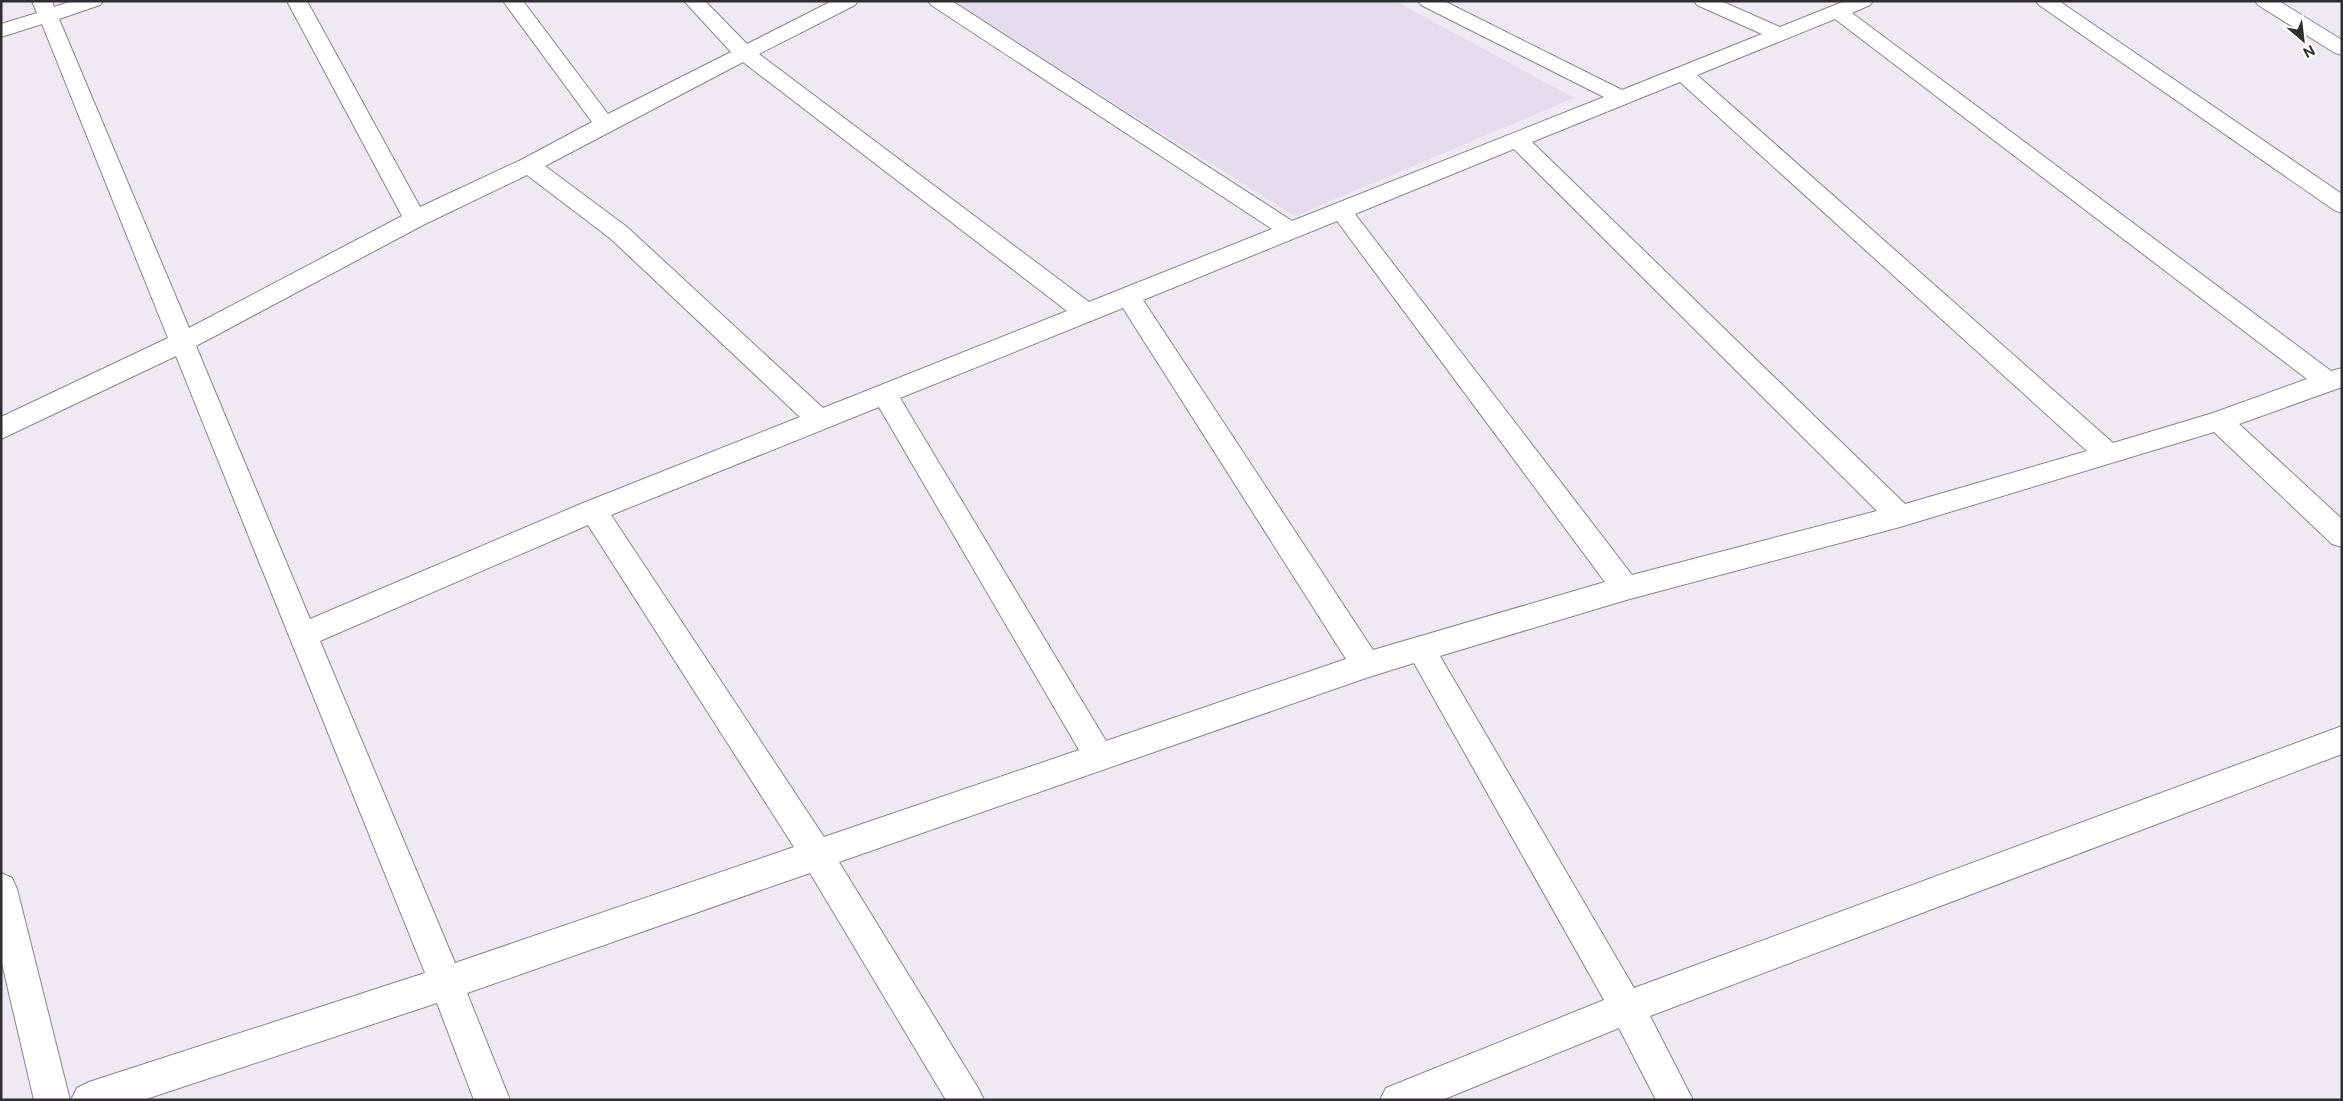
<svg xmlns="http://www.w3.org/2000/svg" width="2343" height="1101" font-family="'Public Sans',sans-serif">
	<rect width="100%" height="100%" fill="#eee9f3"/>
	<!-- built -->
	<polygon fill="#e4dced" points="951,1 1395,1 1574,98 1295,216"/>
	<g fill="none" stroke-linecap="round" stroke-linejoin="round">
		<!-- street casing -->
		<g stroke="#8a868f" stroke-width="2">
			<g id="street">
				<path d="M 32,1 L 52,1 L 54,7 L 72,1 L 103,1 L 100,5 L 59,19 L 189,328 L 402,216 L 287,1 L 307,1 L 420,207 L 521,160 L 592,122 L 503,1 L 523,1 L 608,114 L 731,52 L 684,1 L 705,1 L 747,44 L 832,1 L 858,1 L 855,5 L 759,54 L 1089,302 L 1272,229 L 931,5 L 928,1 L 952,1 L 1292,221 L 1604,97 L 1421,5 L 1418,1 L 1444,1 L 1622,90 L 1762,34 L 1697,5 L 1694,1 L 1721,1 L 1780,27 L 1845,1 L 1873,1 L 1870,5 L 1852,13 L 2331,371 L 2342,368 L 2342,387 L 2239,424 L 2342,519 L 2342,547 L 2332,544 L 2214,432 L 1900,527 L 1626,600 L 1440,656 L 1634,988 L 2342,726 L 2342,754 L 1650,1016 L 1693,1100 L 1656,1100 L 1619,1028 L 1442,1100 L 1380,1100 L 1386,1088 L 1604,1000 L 1414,663 L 1366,678 L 839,862 L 978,1088 L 984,1100 L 946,1100 L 810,873 L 467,993 L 510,1100 L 474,1100 L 437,1003 L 143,1100 L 71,1100 L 77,1088 L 89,1082 L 425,973 L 176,356 L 1,439 L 1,417 L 168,338 L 42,24 L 1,37 L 1,24 L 37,13 ZM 1835,19 L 2307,379 L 2213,413 L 2113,443 L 1697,75 ZM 743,62 L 1067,311 L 823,408 L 627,227 L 545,166 ZM 1680,82 L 2087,451 L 1905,504 L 1532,142 ZM 1514,149 L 1877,511 L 1632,575 L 1355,214 ZM 527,175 L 611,239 L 800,417 L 583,503 L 310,619 L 196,346 L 423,225 ZM 1337,221 L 1605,582 L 1373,650 L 1143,300 ZM 1123,308 L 1346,659 L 1106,741 L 900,398 ZM 879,407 L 1079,750 L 824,837 L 611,515 ZM 588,525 L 794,847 L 455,963 L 320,641 Z"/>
				<polygon points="2036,1 2059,1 2342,194 2342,213 2334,210 2039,5"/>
				<polygon points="2255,1 2279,1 2342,40 2342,55 2335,53 2258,5"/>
				<polygon points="1,873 12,878 17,889 70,1100 34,1100 1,959"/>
			</g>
		</g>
		<!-- street -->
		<use href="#street" fill="#fff" fill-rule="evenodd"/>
	</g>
	<!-- border -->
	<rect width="2343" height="1101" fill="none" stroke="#2f2d31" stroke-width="5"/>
	<!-- north arrow -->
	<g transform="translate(2303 40) rotate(152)" stroke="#ffffff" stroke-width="4" paint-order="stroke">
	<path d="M0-4L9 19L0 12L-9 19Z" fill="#2f2d31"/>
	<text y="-8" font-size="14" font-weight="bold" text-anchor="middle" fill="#2f2d31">N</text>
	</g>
</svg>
